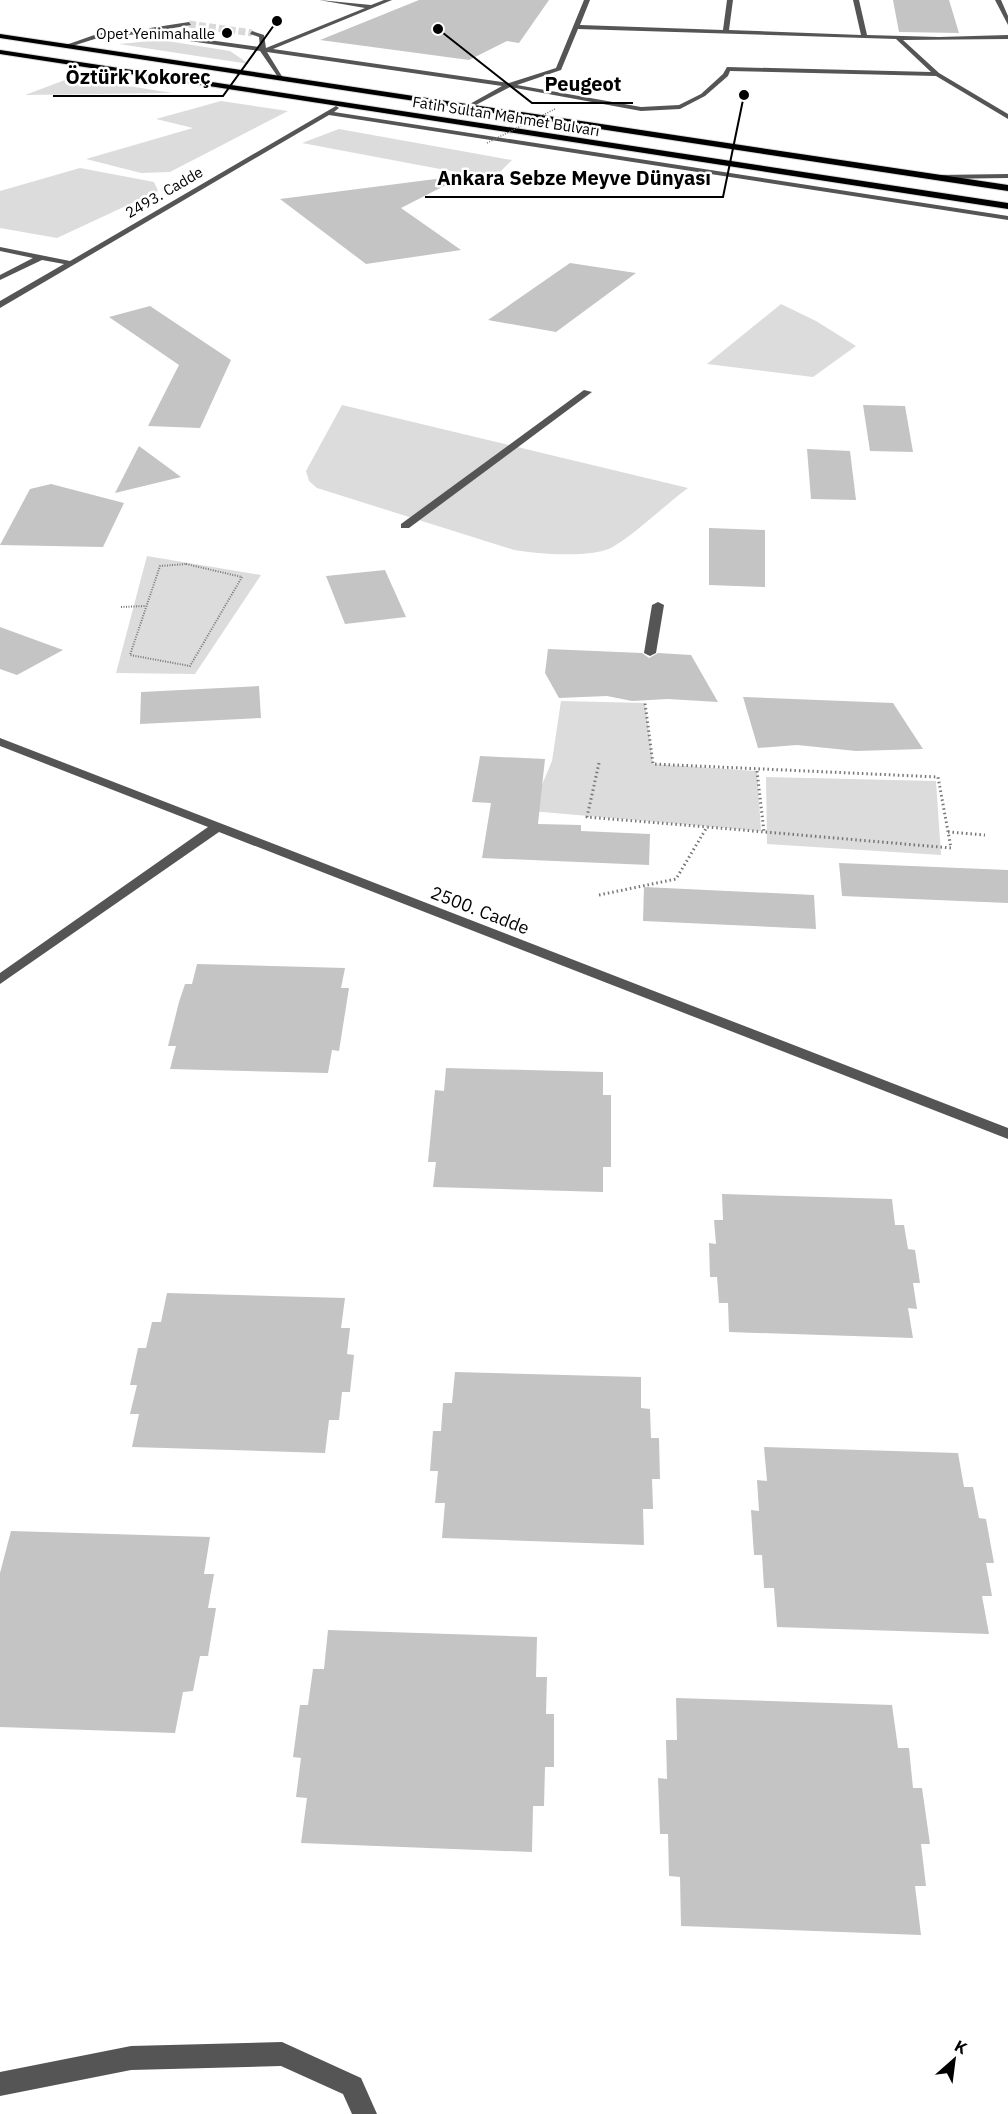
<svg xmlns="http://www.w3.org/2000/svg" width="1008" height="2114" font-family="'IBM Plex Sans',sans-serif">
	<rect width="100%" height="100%" fill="#fff"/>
	<!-- green -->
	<g fill="#dcdcdc">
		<polygon points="161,40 230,51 249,64 119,44"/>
		<polygon points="73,77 172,93 25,95"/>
		<polygon points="221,101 288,111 170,172 141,173 86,159 193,128 156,119"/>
		<polygon points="339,129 512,160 493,179 302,143"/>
		<polygon points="80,168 154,182 158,191 57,238 0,228 0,191"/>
		<polygon points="781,304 816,321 856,346 813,377 707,364"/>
		<path d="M 342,405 L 688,488 C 666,504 633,536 611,548 C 590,558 537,554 514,550 L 317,488 L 309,481 L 306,471 Z"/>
		<polygon points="147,556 261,575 195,674 116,673"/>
		<polygon points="561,701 645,703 653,764 757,771 761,831 531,811 552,761"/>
		<polygon points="766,777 936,781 941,855 767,844"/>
	</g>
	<!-- building -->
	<g fill="#c4c4c4">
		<polygon points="419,0 549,0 519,43 507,41 469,60 320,40"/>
		<polygon points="893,0 949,0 959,33 899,32"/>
		<polygon points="451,177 452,182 401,208 461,250 366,264 280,199"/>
		<polygon points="570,263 636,273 556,332 488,320"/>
		<polygon points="150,306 231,360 200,428 148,426 179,365 109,317"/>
		<polygon points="863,405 905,406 913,452 870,451"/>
		<polygon points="139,446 181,477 115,493"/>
		<polygon points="807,449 850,451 856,500 811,499"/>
		<polygon points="51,484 124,503 103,547 0,545 30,489"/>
		<polygon points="709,528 765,530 765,587 709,585"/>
		<polygon points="385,570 406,617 345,624 326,576"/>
		<polygon points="0,627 63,650 17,675 0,669"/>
		<polygon points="548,649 642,653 649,658 658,653 691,655 718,702 668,699 632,701 607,696 559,698 545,673"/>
		<polygon points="259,686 261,718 140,724 141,692"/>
		<polygon points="743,697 893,703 923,749 856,751 797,745 758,748"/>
		<polygon points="480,756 545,759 538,824 581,825 581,831 650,834 649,865 482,858 491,803 472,802"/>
		<polygon points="839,863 1008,870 1008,903 842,896"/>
		<polygon points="644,887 814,895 816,929 643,921"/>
		<polygon points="197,964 345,968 341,988 349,988 339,1051 332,1050 328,1073 170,1069 176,1046 168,1046 179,1002 185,984 192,984"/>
		<polygon points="446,1068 603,1072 603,1095 611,1095 611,1167 603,1167 603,1192 433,1187 436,1162 428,1162 433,1111 435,1090 444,1091"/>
		<polygon points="722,1194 892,1199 895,1225 904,1225 908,1249 915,1250 920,1283 913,1283 917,1309 908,1308 913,1338 729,1332 728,1303 719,1303 717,1277 710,1277 709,1243 716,1244 714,1220 723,1220"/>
		<polygon points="167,1293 345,1298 341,1328 350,1328 347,1354 354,1355 350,1392 342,1392 339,1420 329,1420 325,1453 132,1447 139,1414 130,1414 137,1385 130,1385 138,1348 146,1348 152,1322 161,1322"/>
		<polygon points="455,1372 641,1377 641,1408 650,1409 651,1438 659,1438 660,1479 652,1479 653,1509 643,1509 644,1545 442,1538 445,1503 435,1503 438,1471 430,1471 433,1431 441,1431 443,1403 452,1403"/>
		<polygon points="764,1447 958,1453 964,1487 973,1487 979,1518 986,1519 994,1563 986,1563 992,1596 982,1596 989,1634 777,1627 774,1588 764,1588 762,1555 754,1555 751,1510 759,1511 757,1480 767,1481"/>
		<polygon points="11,1531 210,1537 204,1574 214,1574 208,1608 216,1608 208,1656 200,1656 193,1691 183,1692 175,1733 0,1727 0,1573"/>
		<polygon points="328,1630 537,1637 536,1677 547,1677 546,1714 554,1714 554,1767 545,1767 544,1806 533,1806 532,1852 301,1843 307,1798 296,1797 301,1758 293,1757 300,1705 308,1705 313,1669 324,1669"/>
		<polygon points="676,1698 892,1705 898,1748 909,1748 913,1788 922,1788 930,1844 921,1844 926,1886 915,1886 921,1935 681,1926 680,1877 669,1876 668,1834 660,1834 658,1778 667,1779 666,1740 677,1740"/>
	</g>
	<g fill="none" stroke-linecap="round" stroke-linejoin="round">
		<!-- minor-tunnel -->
		<polyline stroke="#d9d9d9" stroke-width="7" stroke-dasharray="7 3" stroke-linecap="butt" points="189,24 252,33"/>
		<!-- highway casing -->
		<g stroke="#dbdbdb" stroke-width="2">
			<g id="highway">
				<polygon points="0,34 1008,185 1008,191 0,38"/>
				<polygon points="0,50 1008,203 1008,209 0,54"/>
			</g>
		</g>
		<!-- path-far1 -->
		<g stroke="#777" stroke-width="2" stroke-dasharray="1 1.5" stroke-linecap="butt">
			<polygon points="186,564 242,577 190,666 130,655 160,566"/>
			<polyline points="121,607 146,606"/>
		</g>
		<!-- path -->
		<g stroke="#777" stroke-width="3" stroke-dasharray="1.5 3" stroke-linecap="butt">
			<polyline points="599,763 587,817 707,827"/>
			<polyline points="757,771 764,832"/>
			<polyline points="948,832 985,835"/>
			<polyline points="599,895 676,879 707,827 951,848 938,777 653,764 645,703"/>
		</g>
		<!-- minor -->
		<g fill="#555" fill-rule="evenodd">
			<path d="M 319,0 L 371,5 L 384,0 L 392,0 L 273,49 L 509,83 L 556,68 L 584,0 L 590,0 L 580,25 L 723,30 L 727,0 L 733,0 L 729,30 L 861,35 L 853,0 L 859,0 L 867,35 L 939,37 L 1008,35 L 1008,39 L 903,40 L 939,73 L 1008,114 L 1008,119 L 936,76 L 730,71 L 728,76 L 705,96 L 680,109 L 641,111 L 510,87 L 470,108 L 468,105 L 502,86 L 267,52 L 283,78 L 280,80 L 260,51 L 140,34 L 101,37 L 66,48 L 63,46 L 100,33 L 149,31 L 147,30 L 150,28 L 189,22 L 191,25 L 150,32 L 260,47 L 259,37 L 250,34 L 252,31 L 264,35 L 266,48 L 365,8 ZM 578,29 L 896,39 L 931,72 L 727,67 L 723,74 L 701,94 L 679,105 L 641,107 L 517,85 L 561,70 Z"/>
			<polygon points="995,0 1001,0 1008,16 1008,25"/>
			<polygon points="336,106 339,108 334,112 1008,216 1008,220 329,115 0,308 0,301 64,264 42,260 0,280 0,275 33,258 0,251 0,247 70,261"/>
			<polygon points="1008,174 1008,178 936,179 932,177 936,175"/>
			<polygon points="584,390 592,392 409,528 401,528 401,524"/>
			<polygon points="658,602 664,605 656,653 650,656 644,653 652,605"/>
			<polygon points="0,738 1008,1128 1008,1139 219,832 0,984 0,973 208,827 0,746"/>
			<polygon points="282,2042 361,2078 377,2114 352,2114 343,2094 281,2066 131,2070 0,2096 0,2072 131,2046"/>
		</g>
		<!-- highway -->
		<use href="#highway" fill="#000" fill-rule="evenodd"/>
		<!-- path-bridge -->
		<polyline stroke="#777" stroke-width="1.5" stroke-dasharray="1 1.5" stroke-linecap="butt" points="487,143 555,109"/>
	</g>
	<!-- markers -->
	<circle fill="#000" stroke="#fff" stroke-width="2" cx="227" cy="33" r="6"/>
	<g text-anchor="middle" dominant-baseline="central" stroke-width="5" stroke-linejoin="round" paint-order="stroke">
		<!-- far-poi labels -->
		<g font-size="15" fill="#000" stroke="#fff" text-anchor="end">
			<text x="215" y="33">Opet Yenimahalle</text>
		</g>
		<!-- far-street labels -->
		<g font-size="15" fill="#000" stroke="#fff">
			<text transform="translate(506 116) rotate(9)">Fatih Sultan Mehmet Bulvarı</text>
			<text transform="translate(164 192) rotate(-30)">2493. Cadde</text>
		</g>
		<!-- street labels -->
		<g font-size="18" fill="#000" stroke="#fff">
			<text transform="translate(480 910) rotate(21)">2500. Cadde</text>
		</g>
	</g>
	<!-- callouts -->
	<path fill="none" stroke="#000" stroke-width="2" d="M277 21L223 96H53M438 29L532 103H633M744 95L723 197H425"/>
	<g fill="#000" stroke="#fff" stroke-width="2">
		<circle cx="277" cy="21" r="6"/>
		<circle cx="438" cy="29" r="6"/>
		<circle cx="744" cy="95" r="6"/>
	</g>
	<g font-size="20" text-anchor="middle" font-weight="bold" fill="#000" stroke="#fff" stroke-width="5" stroke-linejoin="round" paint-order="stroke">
		<text x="138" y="84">Öztürk Kokoreç</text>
		<text x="583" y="91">Peugeot</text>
		<text x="574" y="185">Ankara Sebze Meyve Dünyası</text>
	</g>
	<!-- north arrow -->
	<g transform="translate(954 2060) rotate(28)" stroke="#ffffff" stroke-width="4.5" paint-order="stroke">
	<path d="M0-4.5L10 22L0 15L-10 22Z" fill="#000000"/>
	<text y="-9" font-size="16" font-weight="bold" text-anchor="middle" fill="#000000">K</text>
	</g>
</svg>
